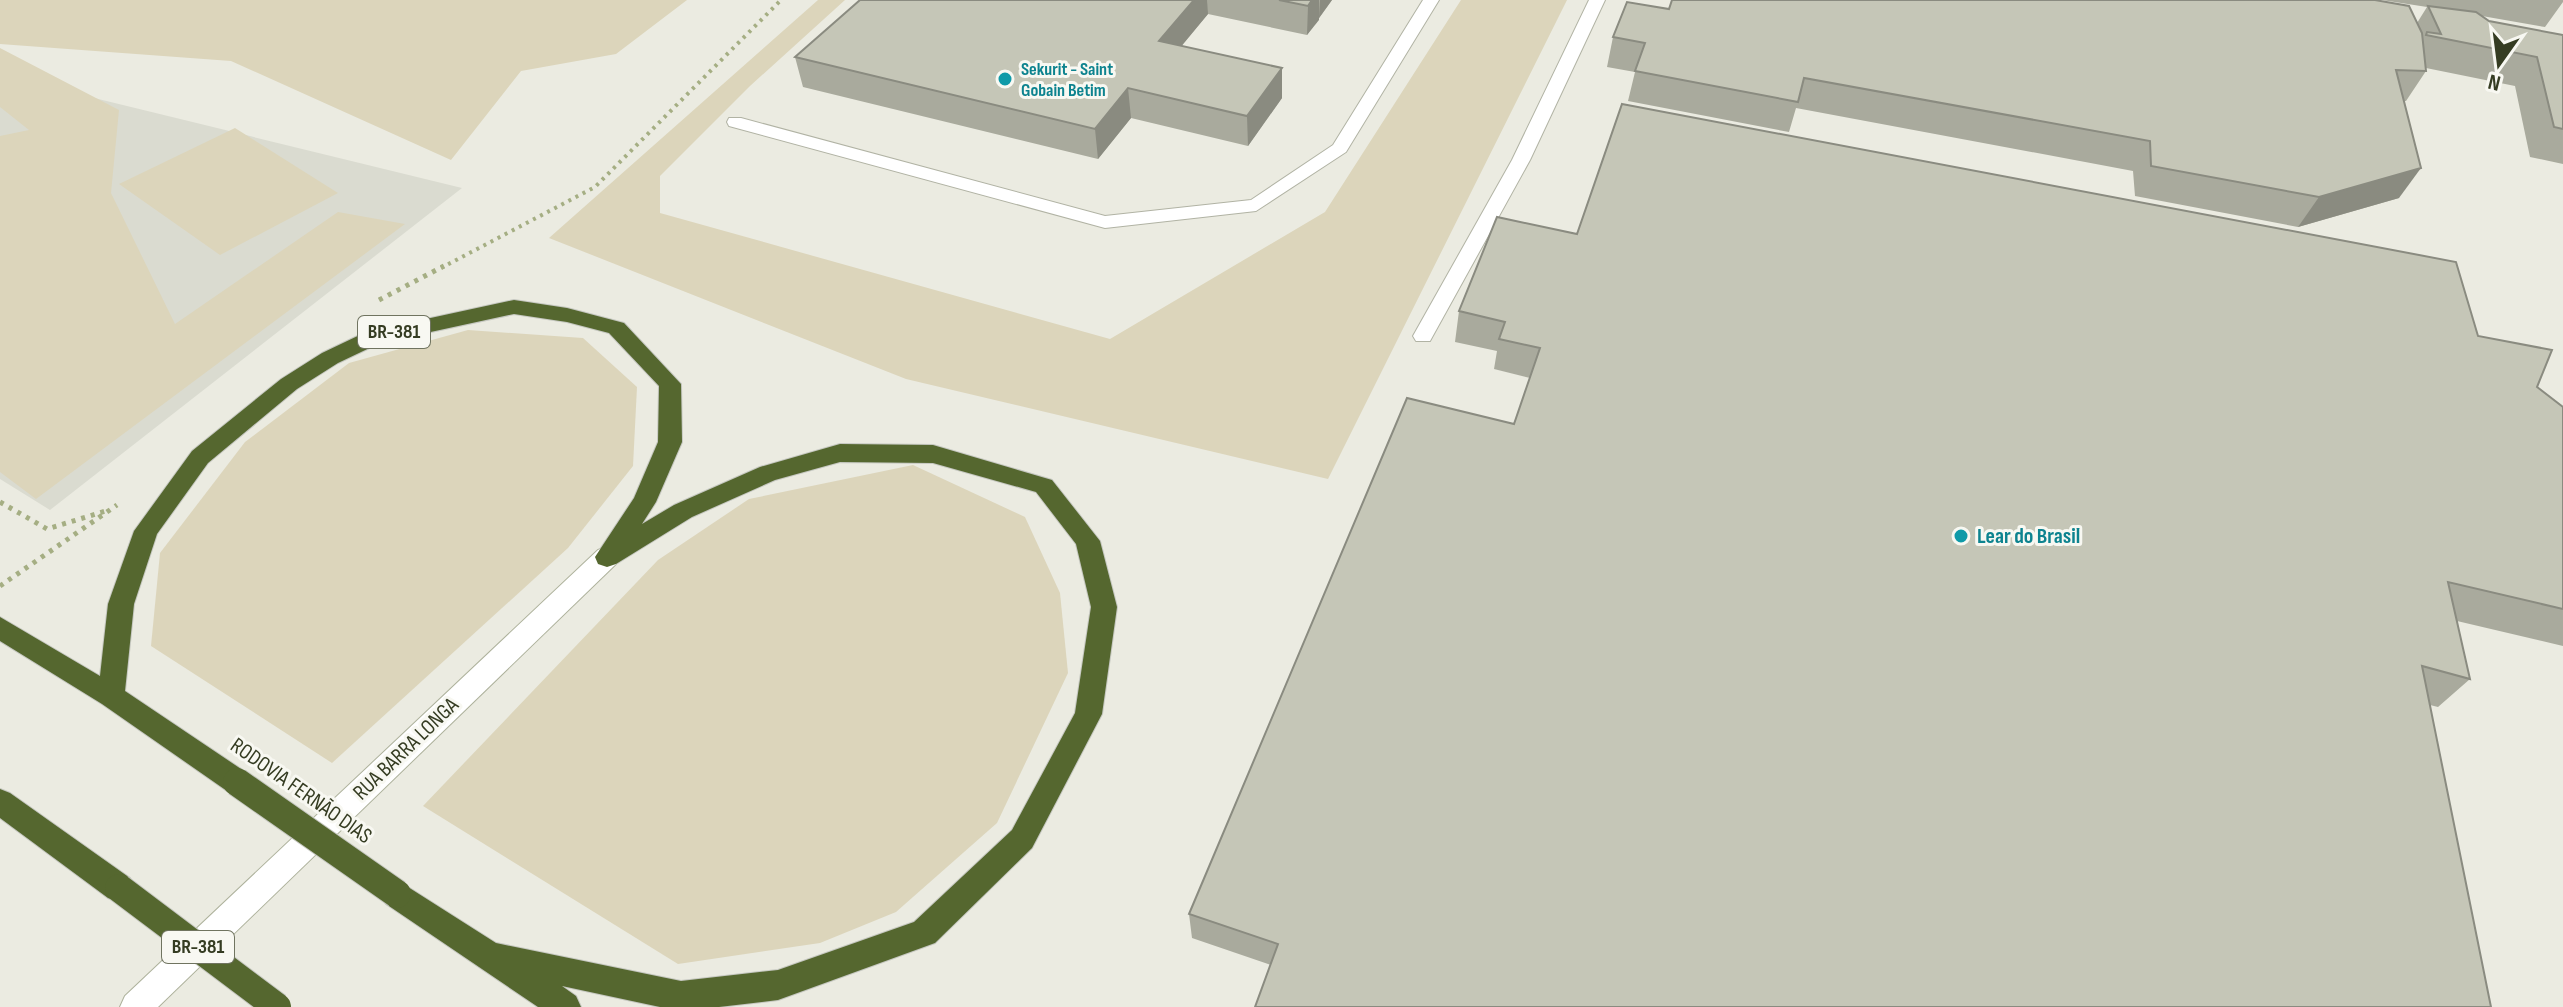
<svg xmlns="http://www.w3.org/2000/svg" width="2563" height="1007" font-family="'Sofia Sans Condensed',sans-serif">
	<rect width="100%" height="100%" fill="#ebebe1"/>
	<!-- built -->
	<polygon fill="#dadbd0" points="0,75 462,188 50,510 0,479"/>
	<!-- green -->
	<g fill="#dcd5bb">
		<polygon points="0,0 687,0 616,54 521,71 451,160 231,61 0,44"/>
		<polygon points="818,0 845,0 750,86 660,176 660,213 1110,339 1325,212 1461,0 1567,0 1328,479 906,379 549,238"/>
		<polygon points="0,48 119,110 111,193 175,324 338,212 405,224 36,499 0,472 0,136 29,130 0,107"/>
		<polygon points="235,128 338,193 220,255 119,184"/>
		<polygon points="468,330 583,338 637,387 633,466 568,548 332,763 151,646 160,553 245,442 349,363"/>
		<polygon points="913,465 1025,517 1060,593 1068,673 997,823 896,912 820,943 678,964 423,806 658,560 749,499"/>
	</g>
	<g fill="none" stroke-linecap="round" stroke-linejoin="round">
		<!-- service casing -->
		<g stroke="#b1b3a4" stroke-width="2">
			<g id="service">
				<polygon points="1423,0 1439,0 1346,152 1256,211 1105,228 729,126 727,122 729,118 741,118 1105,216 1251,200 1333,145"/>
				<polygon points="1589,0 1605,0 1530,160 1430,341 1416,341 1413,336 1512,160"/>
			</g>
		</g>
		<!-- secondary casing -->
		<g stroke="#adb19b" stroke-width="2">
			<polygon id="secondary" points="607,547 616,550 619,557 616,564 158,1007 120,1007 125,996 598,550"/>
		</g>
		<!-- motorway casing -->
		<g stroke="#c6c8c1" stroke-width="2">
			<g id="motorway">
				<polygon points="514,300 567,308 624,323 681,384 682,442 656,502 642,524 674,505 760,467 840,444 933,445 1052,480 1100,541 1117,607 1102,714 1032,848 935,943 778,1000 719,1007 660,1007 562,986 576,996 581,1007 538,1007 386,904 382,894 386,884 397,880 496,943 681,981 778,970 914,922 1012,830 1075,713 1091,607 1076,544 1036,492 933,463 840,462 775,480 692,517 616,564 607,567 598,564 595,557 634,498 658,442 659,386 609,333 567,322 514,314 380,343 338,363 297,389 208,463 157,534 134,604 125,691 247,773 251,782 247,791 237,794 227,791 102,704 0,641 0,617 100,676 108,604 134,531 192,451 281,379 322,353 366,332"/>
				<polygon points="0,789 10,793 130,878 134,888 130,898 119,902 108,898 0,818"/>
			</g>
		</g>
		<!-- path-far1 -->
		<polyline stroke="#a5ae83" stroke-width="4" stroke-dasharray="3 5" stroke-linecap="butt" points="441,268 595,187 781,0"/>
		<!-- path -->
		<g stroke="#a5ae83" stroke-width="5" stroke-dasharray="4 6" stroke-linecap="butt">
			<polyline points="379,300 444,266"/>
			<polyline points="0,502 47,529 109,510"/>
			<polyline points="0,586 117,505"/>
		</g>
		<!-- service -->
		<use href="#service" fill="#fff" fill-rule="evenodd"/>
		<!-- secondary -->
		<use href="#secondary" fill="#fff" fill-rule="evenodd"/>
		<!-- motorway -->
		<use href="#motorway" fill="#55672f" fill-rule="evenodd"/>
		<!-- motorway-bridge casing -->
		<g stroke="#c6c8c1" stroke-width="30" stroke-linecap="butt">
			<g id="motorway-bridge">
				<polyline points="237,782 397,894"/>
				<polyline points="119,888 277,1007"/>
			</g>
		</g>
		<!-- motorway-bridge -->
		<use href="#motorway-bridge" stroke="#55672f" stroke-width="28"/>
	</g>
	<!-- wall -->
	<g fill="#a9aa9d">
		<polygon points="860,0 1332,0 1307,35 1208,14 1181,46 1282,98 1248,146 1131,118 1098,159 803,87 795,57"/>
		<polygon points="2382,0 2563,0 2563,2 2545,27 2482,16 2489,21 2563,35 2563,164 2530,157 2515,86 2426,68 2426,71 2406,101 2404,101 2399,198 2298,227 2135,196 2133,171 1796,108 1789,132 1628,101 1635,72 1607,67 1613,37 1669,9 2417,23 2427,7"/>
		<polygon points="1577,234 2478,336 2537,387 2563,407 2563,646 2457,621 2470,679 2438,707 2430,705 1271,965 1192,938 1189,914 1514,424 1530,378 1494,369 1497,351 1455,342 1459,311"/>
	</g>
	<!-- shaded-wall -->
	<g fill="#8a8b80">
		<polygon points="1194,0 1207,0 1208,14 1161,71 1159,41"/>
		<polygon points="1312,0 1319,0 1319,20 1307,35 1308,6"/>
		<polygon points="1320,0 1332,0 1319,18"/>
		<polygon points="1282,68 1282,98 1248,146 1247,116"/>
		<polygon points="1128,88 1131,118 1098,159 1095,129"/>
		<polygon points="2421,168 2399,198 2298,227 2319,197"/>
	</g>
	<!-- building -->
	<g fill="#c5c6b7" stroke="#8a8b80" stroke-width="2">
		<polygon points="860,0 1194,0 1159,41 1282,68 1247,116 1128,88 1095,129 795,57"/>
		<polygon points="1279,0 1312,0 1308,6"/>
		<polygon points="1672,0 2375,0 2409,6 2422,33 2426,71 2396,70 2421,168 2319,197 2151,166 2150,141 1804,78 1798,102 1635,71 1645,43 1613,37 1627,2 1669,9"/>
		<polygon points="2428,6 2476,12 2489,21 2563,35 2563,129 2554,127 2537,57 2426,35 2427,32 2441,34"/>
		<polygon points="1622,104 2456,262 2478,336 2552,350 2537,387 2563,407 2563,609 2448,582 2470,679 2422,666 2491,1007 1255,1007 1278,944 1189,914 1407,398 1514,424 1540,348 1499,339 1505,322 1459,311 1497,217 1577,234"/>
	</g>
	<!-- markers -->
	<g fill="#0f9aa8" stroke="#f8f8f2" stroke-width="3">
		<circle cx="1005" cy="79" r="8"/>
		<circle cx="1961" cy="536" r="8"/>
	</g>
	<g text-anchor="middle" dominant-baseline="central" stroke-width="6" stroke-linejoin="round" paint-order="stroke">
		<!-- far-culture labels -->
		<g font-size="18" font-weight="bold" fill="#0d838f" stroke="#f8f8f2" text-anchor="start">
			<text x="1021" y="69">Sekurit - Saint<tspan x="1021" dy="21">Gobain Betim</tspan></text>
		</g>
		<!-- shield labels -->
		<g fill="#f8f8f2" stroke="#707460" stroke-width="2">
			<rect x="358" y="316" width="72" height="32" rx="6"/>
			<rect x="162" y="931" width="72" height="32" rx="6"/>
		</g>
		<g font-size="20" font-weight="bold" fill="#353c22">
			<text x="394" y="332">BR-381</text>
			<text x="198" y="947">BR-381</text>
		</g>
		<!-- culture labels -->
		<g font-size="22" font-weight="bold" fill="#0d838f" stroke="#f8f8f2" text-anchor="start">
			<text x="1977" y="536">Lear do Brasil</text>
		</g>
		<!-- street labels -->
		<g font-size="22" fill="#353c22" stroke="#f8f8f2">
			<text transform="translate(406 749) rotate(-44)">RUA BARRA LONGA</text>
			<text transform="translate(301 791) rotate(35)">RODOVIA FERNÃO DIAS</text>
		</g>
	</g>
	<!-- north arrow -->
	<g transform="translate(2499 64) rotate(194)" stroke="#f8f8f2" stroke-width="6" paint-order="stroke">
	<path d="M0-6L14 30L0 20L-14 30Z" fill="#353c22"/>
	<text y="-12" font-size="22" font-weight="bold" text-anchor="middle" fill="#353c22">N</text>
	</g>
</svg>
